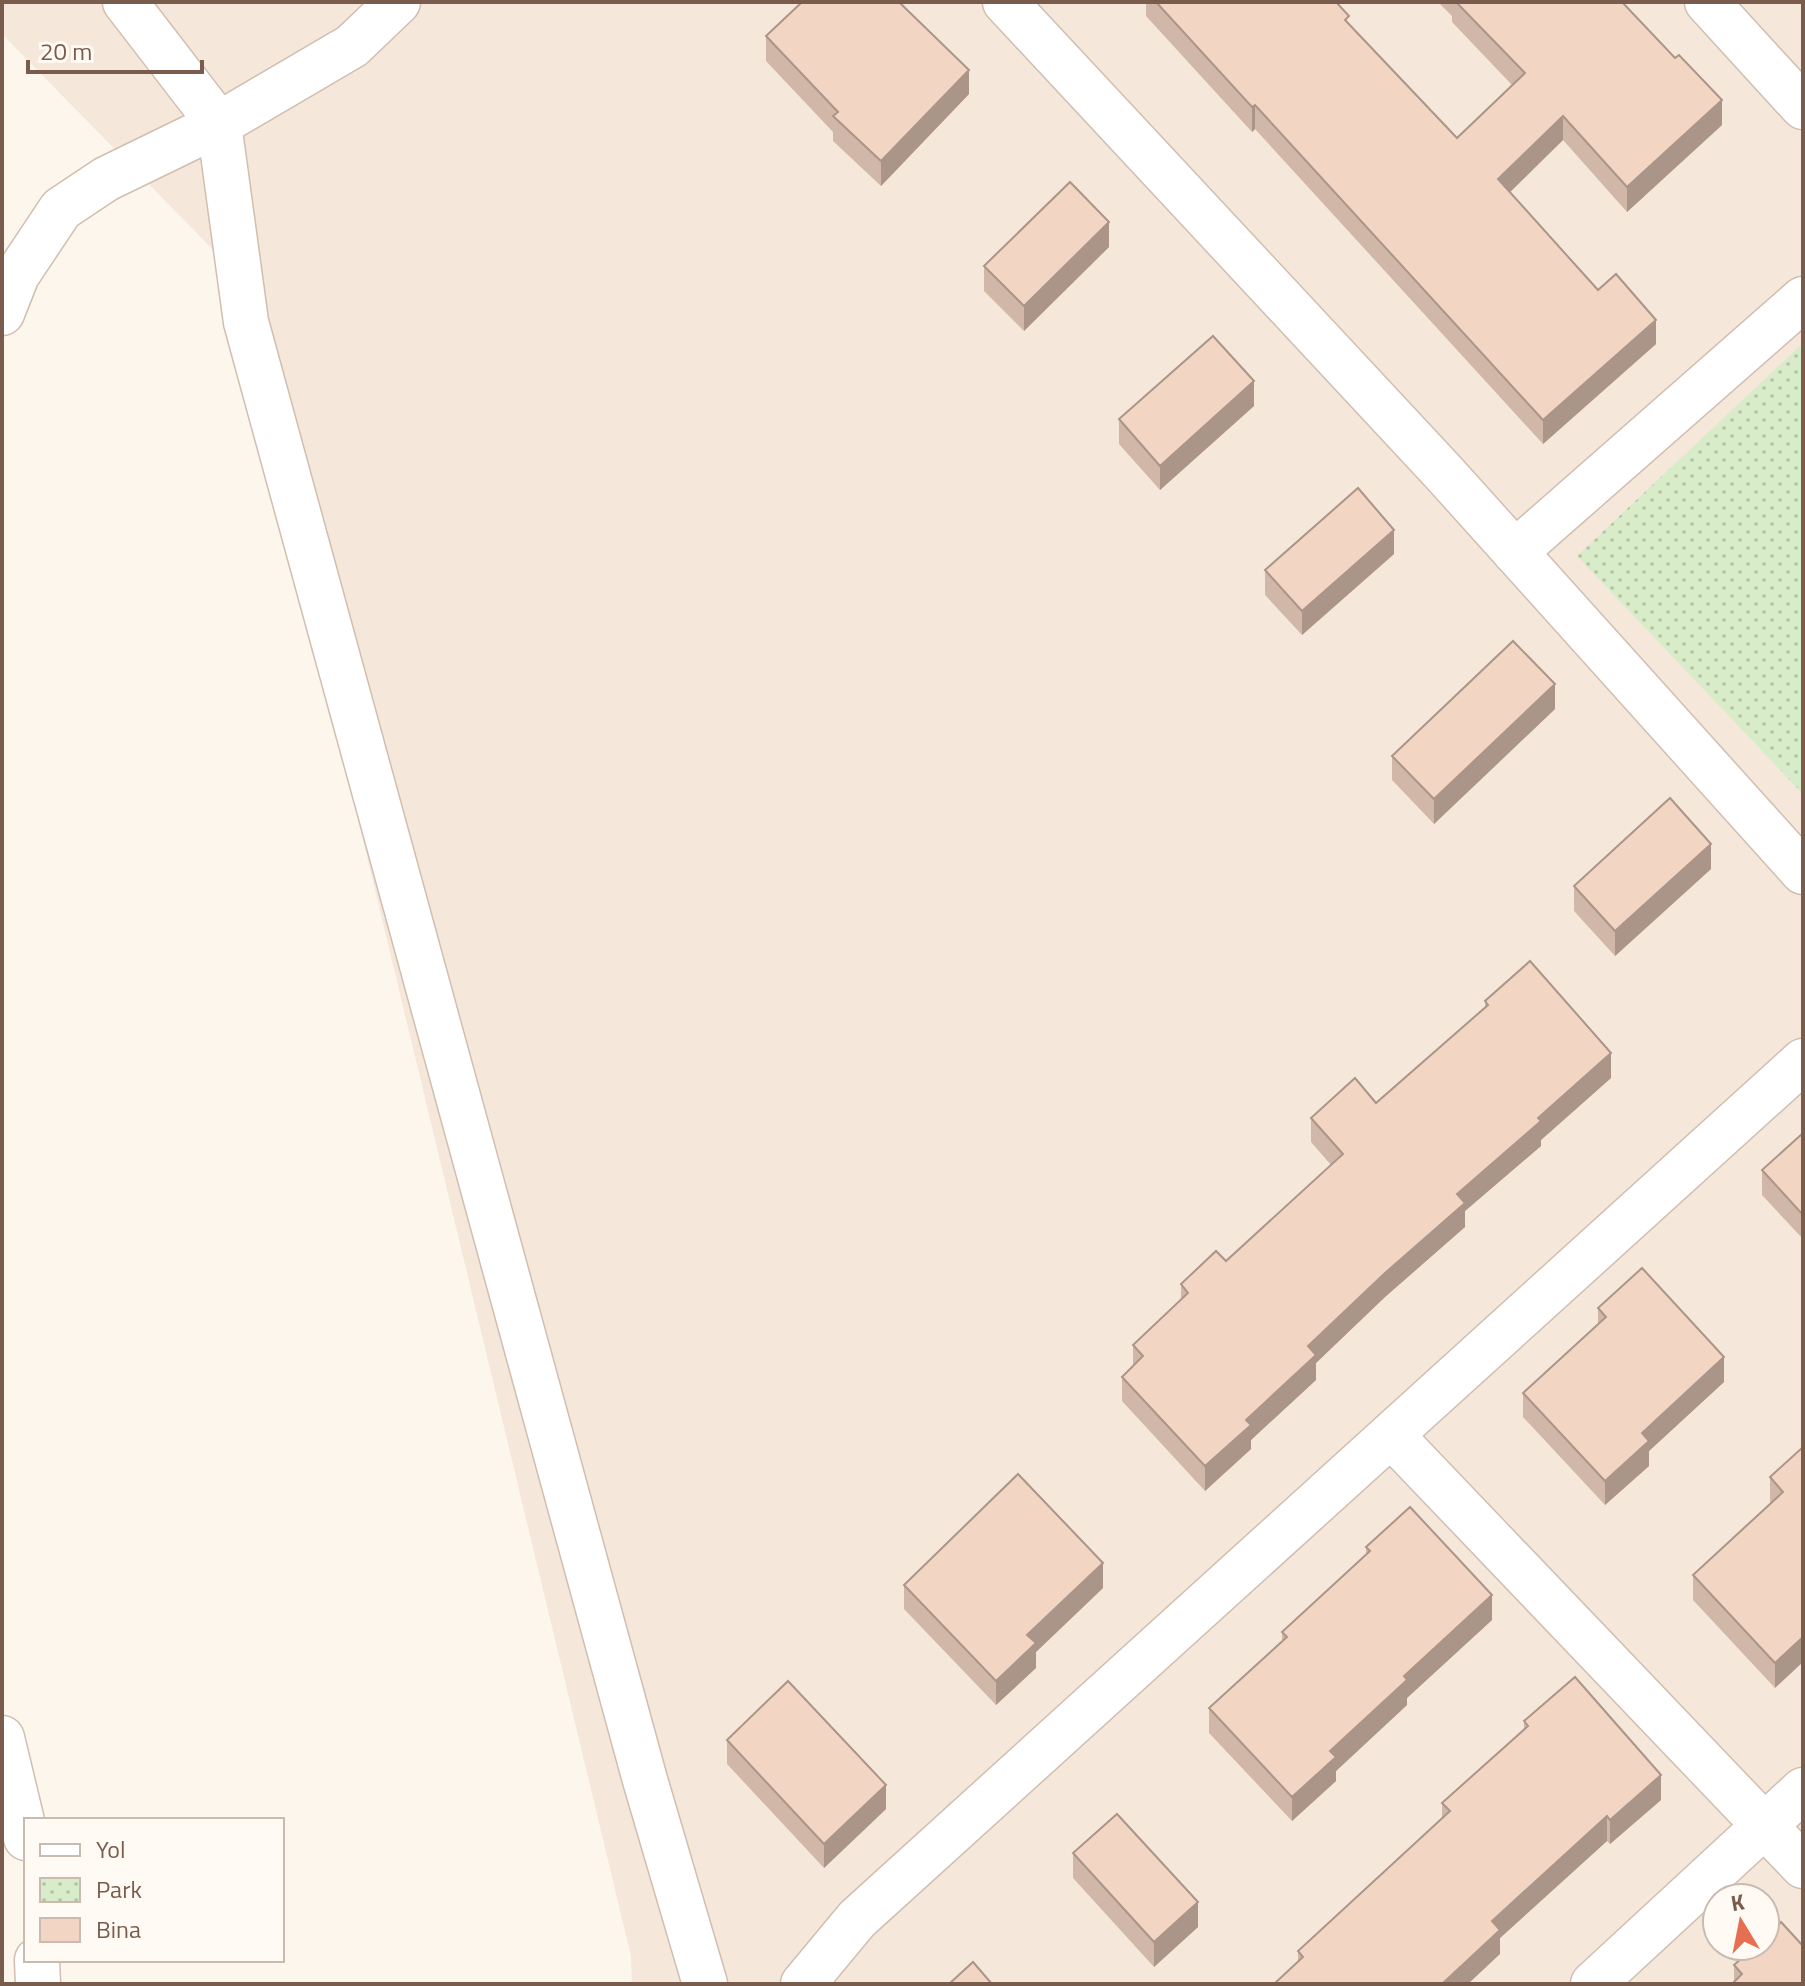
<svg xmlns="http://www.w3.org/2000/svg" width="1805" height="1986" font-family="'Titillium Web',sans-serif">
	<defs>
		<pattern id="park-dots" width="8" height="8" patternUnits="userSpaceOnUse" patternTransform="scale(2)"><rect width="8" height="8" fill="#d8ecc9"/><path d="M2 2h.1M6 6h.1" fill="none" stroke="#b4c2a5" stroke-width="1.8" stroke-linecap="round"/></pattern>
	</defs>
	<rect width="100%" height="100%" fill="#fdf6ec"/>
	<!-- residential -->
	<path fill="#f5e8da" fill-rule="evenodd" d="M 2,2 L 1803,2 L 1803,1984 L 632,1984 L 631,1956 L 224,261 L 2,34 ZM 1717,1898 L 1765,1898 L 1765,1946 L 1717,1946 Z"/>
	<!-- park -->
	<polygon fill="url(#park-dots)" points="1803,343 1803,794 1577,556"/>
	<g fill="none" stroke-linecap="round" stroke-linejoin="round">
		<!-- street casing -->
		<g stroke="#d1beb0" stroke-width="47">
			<g id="street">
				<polyline points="125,2 219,124 246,322 645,1780 705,1984"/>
				<polyline points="1005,2 1444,473 1803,872"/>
				<polyline points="1707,2 1803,107"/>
				<polyline points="2,313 17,275 61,209 106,179 219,124 352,46 398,2"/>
				<polyline points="1515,552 1803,299"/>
				<polyline points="1391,1435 1803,1866"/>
				<polyline points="2,1738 26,1838"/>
				<polyline points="37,1960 38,1984"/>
				<polyline points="803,1984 857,1919 1803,1061"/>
				<polyline points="1593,1984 1803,1790"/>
			</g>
		</g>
		<!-- street -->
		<use href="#street" stroke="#fff" stroke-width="44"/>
	</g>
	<!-- wall -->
	<g fill="#d1b7a8">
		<polygon points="1146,2 1156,2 1349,25 1457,138 1512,85 1452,22 1452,16 1438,2 1622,2 1722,125 1627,212 1563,140 1509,192 1598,290 1656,344 1543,444 1255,129 1252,132 1146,16"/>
		<polygon points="766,36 969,94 881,186 833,141 833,132 766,61"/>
		<polygon points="1109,247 1024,331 984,291 984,266"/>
		<polygon points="1254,406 1160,490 1119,444 1119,419"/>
		<polygon points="1394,554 1302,635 1265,595 1265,570"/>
		<polygon points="1555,709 1434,824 1392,780 1392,756"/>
		<polygon points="1711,869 1615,956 1574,911 1574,886"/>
		<polygon points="1485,1001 1611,1078 1541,1140 1541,1146 1465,1211 1465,1227 1385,1297 1316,1363 1316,1380 1251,1440 1251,1449 1205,1491 1122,1401 1122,1377 1133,1366 1133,1345 1181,1300 1181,1284 1226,1261 1331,1165 1311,1142 1311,1118 1376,1103 1485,1008"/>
		<polygon points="1803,1133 1803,1239 1762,1195 1762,1170"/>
		<polygon points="1598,1308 1724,1382 1649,1451 1649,1466 1605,1505 1523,1417 1523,1393 1598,1324"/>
		<polygon points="1803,1447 1775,1688 1693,1600 1693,1575 1771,1503 1770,1502 1770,1477"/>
		<polygon points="1366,1547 1492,1620 1407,1698 1407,1705 1336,1771 1336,1781 1292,1821 1209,1733 1209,1708 1282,1642 1282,1632 1366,1554"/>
		<polygon points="904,1585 1103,1588 1036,1652 1036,1668 996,1705 904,1609"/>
		<polygon points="1524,1721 1661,1800 1610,1844 1607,1841 1500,1938 1500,1954 1298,1962 1298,1951 1442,1818 1442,1803 1524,1730"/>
		<polygon points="727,1740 886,1809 824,1868 727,1764"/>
		<polygon points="1073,1853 1198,1927 1154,1967 1073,1878"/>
		<polygon points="1803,1946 1734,1982 1734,1965"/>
	</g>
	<!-- shaded-wall -->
	<g fill="#aa9588">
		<polygon points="969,70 969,94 881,186 881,161"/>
		<polygon points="1722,100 1722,125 1627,212 1627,187"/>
		<polygon points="1255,105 1255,129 1252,132 1252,107"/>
		<polygon points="1563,116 1563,140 1498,204 1498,179"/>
		<polygon points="1109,222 1109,247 1024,331 1024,306"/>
		<polygon points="1656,320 1656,344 1543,444 1543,420"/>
		<polygon points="1254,381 1254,406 1160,490 1160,466"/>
		<polygon points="1394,530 1394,554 1302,635 1302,611"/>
		<polygon points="1555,684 1555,709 1434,824 1434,799"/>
		<polygon points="1711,844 1711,869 1615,956 1615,931"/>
		<polygon points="1611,1053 1611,1078 1541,1140 1541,1146 1465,1211 1465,1227 1385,1297 1316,1363 1316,1380 1251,1440 1251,1449 1205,1491 1205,1466 1246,1420 1308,1346 1457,1194 1538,1118"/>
		<polygon points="1724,1357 1724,1382 1649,1451 1649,1466 1605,1505 1605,1481 1642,1433"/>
		<polygon points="1103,1563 1103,1588 1036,1652 1036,1668 996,1705 996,1681 1027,1635"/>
		<polygon points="1492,1595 1492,1620 1407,1698 1407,1705 1336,1771 1336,1781 1292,1821 1292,1797 1330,1751 1404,1676"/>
		<polygon points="1803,1637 1803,1662 1775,1688 1775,1663"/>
		<polygon points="1661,1775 1661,1800 1610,1844 1610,1820"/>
		<polygon points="886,1785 886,1809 824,1868 824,1844"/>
		<polygon points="1607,1816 1607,1841 1500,1938 1500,1954 1468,1984 1442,1984 1492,1921"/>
		<polygon points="1198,1902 1198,1927 1154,1967 1154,1942"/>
	</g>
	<!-- building -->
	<g fill="#f3d5c3" stroke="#aa9588" stroke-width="2">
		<polygon points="802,2 899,2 969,70 881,161 833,116 838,112 766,36"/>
		<polygon points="1156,2 1336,2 1349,16 1345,20 1457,138 1525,73 1456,2 1622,2 1675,58 1679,55 1722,100 1627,187 1563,116 1498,179 1598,290 1616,274 1656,320 1543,420 1255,105 1252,107"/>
		<polygon points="1070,182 1109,222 1024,306 984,266"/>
		<polygon points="1213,336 1254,381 1160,466 1119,419"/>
		<polygon points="1358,488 1394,530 1302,611 1265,570"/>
		<polygon points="1513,641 1555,684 1434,799 1392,756"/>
		<polygon points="1670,798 1711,844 1615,931 1574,886"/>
		<polygon points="1530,961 1611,1053 1538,1118 1541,1121 1457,1194 1465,1203 1385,1273 1308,1346 1316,1355 1246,1420 1251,1425 1205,1466 1122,1377 1143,1356 1133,1345 1188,1293 1181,1284 1216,1251 1226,1261 1343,1154 1311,1118 1355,1078 1376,1103 1488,1005 1485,1001"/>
		<polygon points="1803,1133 1803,1215 1762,1170"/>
		<polygon points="1642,1268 1724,1357 1642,1433 1649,1441 1605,1481 1523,1393 1606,1317 1598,1308"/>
		<polygon points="1803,1447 1803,1637 1775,1663 1693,1575 1783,1492 1770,1477"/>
		<polygon points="1018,1474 1103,1563 1027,1635 1036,1643 996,1681 904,1585"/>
		<polygon points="1410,1507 1492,1595 1404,1676 1407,1680 1330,1751 1336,1757 1292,1797 1209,1708 1287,1637 1282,1632 1370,1551 1366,1547"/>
		<polygon points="1575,1677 1661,1775 1610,1820 1607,1816 1492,1921 1500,1930 1442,1984 1274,1984 1303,1957 1298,1951 1450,1811 1442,1803 1528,1726 1524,1721"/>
		<polygon points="788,1681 886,1785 824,1844 727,1740"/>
		<polygon points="1117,1814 1198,1902 1154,1942 1073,1853"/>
		<polygon points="1781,1922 1803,1946 1803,1984 1732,1984 1742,1974 1734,1965 1755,1946 1765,1946 1765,1937"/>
		<polygon points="973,1962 992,1984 949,1984"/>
	</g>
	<!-- border -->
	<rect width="1805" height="1986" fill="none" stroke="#7a5c4d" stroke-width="8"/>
	<!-- legend -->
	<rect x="24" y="1818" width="260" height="144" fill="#fffaf3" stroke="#cabbb1" stroke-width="2"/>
	<rect x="40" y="1844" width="40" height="12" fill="#ffffff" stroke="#cabbb1" stroke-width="2"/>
	<text x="96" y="1858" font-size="24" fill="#7a5c4d">Yol</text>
	<rect x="40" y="1878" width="40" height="24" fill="url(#park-dots)" stroke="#cabbb1" stroke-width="2"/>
	<text x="96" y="1898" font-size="24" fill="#7a5c4d">Park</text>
	<rect x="40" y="1918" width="40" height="24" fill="#f3d5c3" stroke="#cabbb1" stroke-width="2"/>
	<text x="96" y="1938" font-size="24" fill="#7a5c4d">Bina</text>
	<!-- north arrow -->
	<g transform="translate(1741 1922) rotate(350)"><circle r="38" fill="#fffaf3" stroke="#cabbb1" stroke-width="2"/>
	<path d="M0-6L14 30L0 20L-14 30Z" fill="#e76f51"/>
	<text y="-12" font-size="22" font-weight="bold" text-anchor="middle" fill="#7a5c4d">K</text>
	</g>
	<!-- scale -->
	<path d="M28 60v12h174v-12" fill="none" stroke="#7a5c4d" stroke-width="4"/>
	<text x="40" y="60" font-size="24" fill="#7a5c4d" stroke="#fffaf3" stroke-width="6" paint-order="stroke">20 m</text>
</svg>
